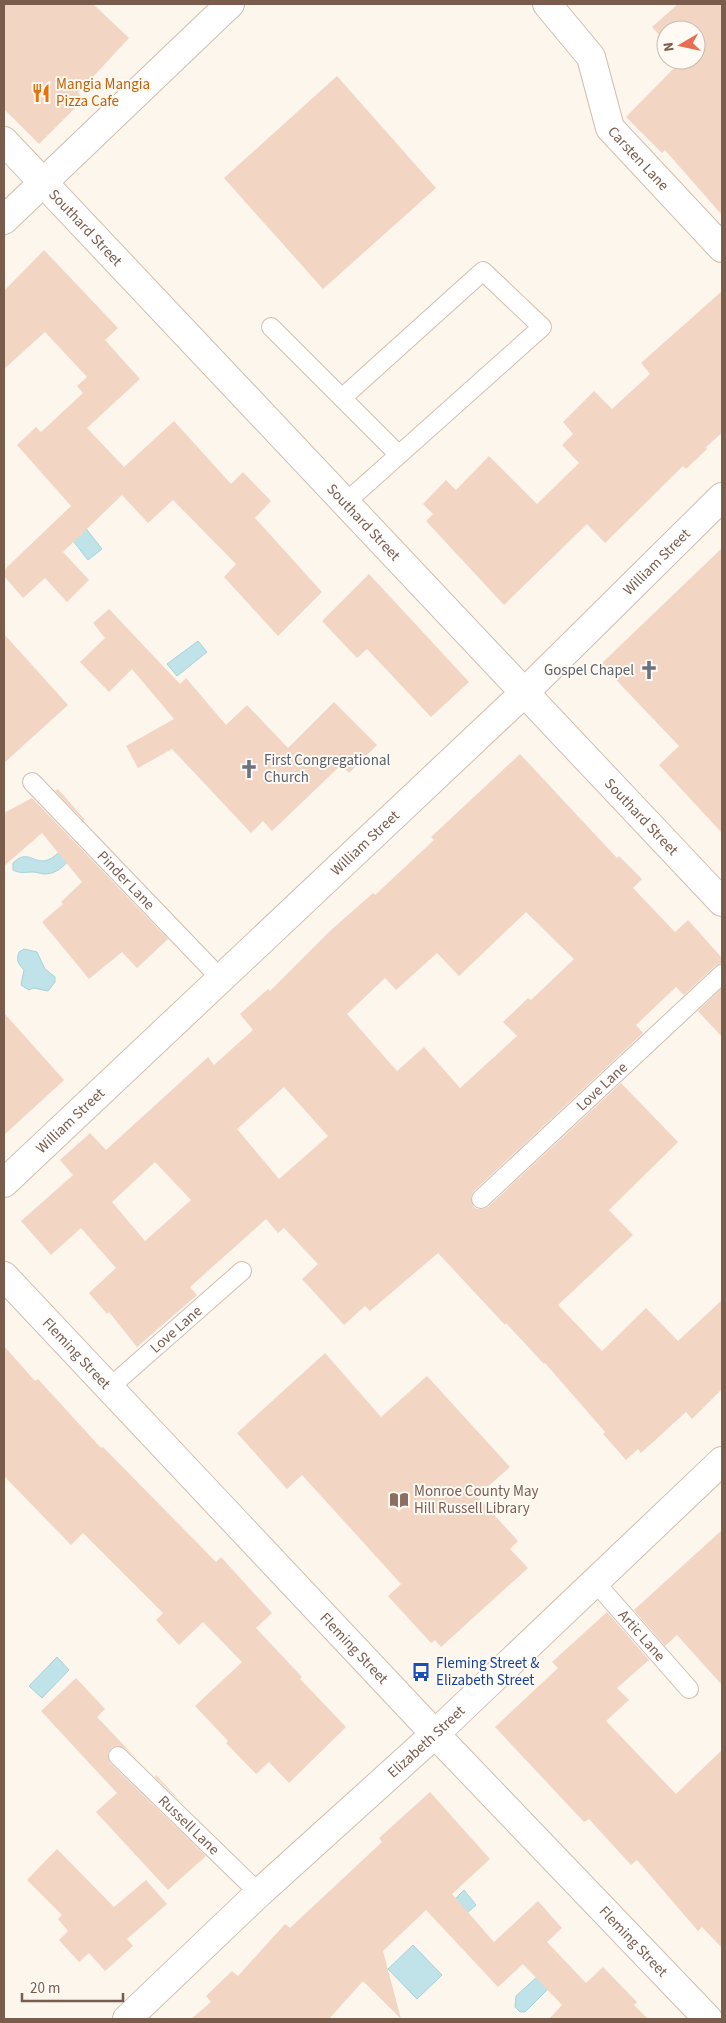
<svg xmlns="http://www.w3.org/2000/svg" width="726" height="2023" font-family="'Source Sans 3',sans-serif">
	<rect width="100%" height="100%" fill="#fdf6ec"/>
	<!-- water -->
	<g fill="#bfe3e8" stroke="#a5d3da">
		<polygon points="73,512 102,549 88,560 59,523"/>
		<polygon points="198,641 207,652 177,676 167,664"/>
		<path d="M 62,850 L 72,857 C 65,865 57,874 45,874 C 41,874 37,872 33,872 C 25,872 21,874 13,870 L 13,863 C 28,848 33,865 48,860 C 53,858 58,853 62,850 Z"/>
		<path d="M 24,949 L 37,952 L 45,969 L 55,977 L 55,982 L 48,991 L 33,988 L 29,990 L 21,985 L 24,970 C 18,963 16,961 19,952 Z"/>
		<polygon points="57,1657 69,1670 42,1698 29,1686"/>
		<polygon points="464,1890 476,1905 448,1930 452,1902"/>
		<polygon points="413,1945 442,1975 417,1999 388,1969"/>
		<polygon points="538,1976 552,1985 525,2012 520,2012 515,2007 516,1996"/>
	</g>
	<!-- building -->
	<g fill="#f3d5c3" fill-rule="evenodd">
		<polygon points="4,4 93,4 129,38 78,93 84,99 39,144 4,109"/>
		<polygon points="678,4 722,4 722,215 665,150 662,153 626,117 682,60 696,60 696,30 666,30 666,42 652,27"/>
		<polygon points="337,76 436,188 323,289 224,178"/>
		<polygon points="44,250 118,328 105,340 140,379 87,428 124,467 174,421 231,484 243,472 271,501 255,518 322,592 278,636 224,577 236,564 173,500 148,523 122,495 63,552 89,580 67,602 45,578 23,598 4,576 4,570 71,506 17,445 36,427 41,432 83,393 77,386 87,377 45,332 4,369 4,291"/>
		<polygon points="722,291 722,433 706,447 707,449 686,469 683,466 605,543 587,524 504,605 426,521 433,514 423,504 446,480 456,490 489,456 537,504 579,463 562,445 573,434 563,422 594,391 612,409 650,374 641,363"/>
		<polygon points="722,548 722,833 659,765 679,746 601,664"/>
		<polygon points="369,574 469,682 431,717 367,649 357,658 322,621"/>
		<polygon points="109,609 180,684 186,678 226,725 247,705 288,748 334,702 377,745 349,773 341,765 272,831 263,821 251,833 172,749 138,768 126,746 174,719 132,669 109,692 80,662 105,638 93,623"/>
		<polygon points="4,634 68,705 4,763"/>
		<path d="M 520,754 L 617,858 L 619,856 L 642,879 L 633,888 L 675,932 L 688,920 L 722,958 L 722,964 L 715,966 L 684,995 L 676,987 L 636,1025 L 643,1033 L 474,1191 L 471,1196 L 473,1206 L 477,1209 L 483,1209 L 488,1207 L 621,1083 L 678,1142 L 609,1210 L 633,1235 L 558,1305 L 602,1351 L 646,1308 L 678,1341 L 722,1300 L 722,1389 L 692,1419 L 686,1412 L 641,1453 L 638,1449 L 626,1460 L 603,1434 L 605,1432 L 545,1363 L 544,1364 L 506,1323 L 505,1325 L 438,1253 L 370,1311 L 365,1306 L 344,1325 L 302,1279 L 318,1264 L 284,1228 L 278,1233 L 266,1219 L 190,1287 L 197,1295 L 137,1347 L 109,1312 L 107,1314 L 89,1293 L 116,1268 L 81,1228 L 51,1255 L 21,1221 L 73,1175 L 60,1160 L 90,1133 L 106,1150 L 208,1057 L 214,1065 L 253,1030 L 240,1014 L 268,989 L 270,991 L 330,931 L 373,893 L 375,895 L 434,840 L 431,837 ZM 526,912 L 574,959 L 531,1000 L 528,998 L 503,1022 L 517,1036 L 460,1088 L 424,1047 L 397,1071 L 347,1014 L 385,978 L 396,990 L 437,953 L 459,976 ZM 284,1087 L 328,1136 L 279,1179 L 237,1129 ZM 155,1162 L 191,1200 L 145,1241 L 112,1202 Z"/>
		<polygon points="58,789 85,820 84,821 55,791"/>
		<polygon points="32,798 168,939 137,968 122,952 89,979 42,922 63,904 61,902 82,882 42,833 4,866 4,813"/>
		<polygon points="722,988 722,1037 698,1011"/>
		<polygon points="4,1013 64,1080 4,1135"/>
		<polygon points="4,1346 35,1381 38,1379 101,1448 103,1447 216,1562 221,1557 272,1613 256,1628 302,1677 300,1679 346,1727 289,1783 269,1762 256,1774 226,1743 228,1741 195,1706 242,1662 203,1622 179,1645 156,1620 163,1613 83,1533 71,1545 4,1476"/>
		<polygon points="325,1353 381,1417 427,1376 510,1467 477,1496 518,1541 510,1549 528,1568 441,1647 435,1640 431,1643 388,1596 401,1584 302,1475 287,1489 237,1433"/>
		<polygon points="722,1530 722,1685 677,1635 665,1646 634,1610"/>
		<polygon points="607,1612 649,1660 617,1688 629,1700 606,1721 676,1794 722,1750 722,1948 702,1927 698,1931 637,1860 631,1865 589,1819 584,1822 495,1727 558,1668 552,1662"/>
		<polygon points="76,1678 105,1709 97,1717 137,1759 125,1748 116,1746 111,1748 108,1753 110,1763 206,1856 168,1890 96,1812 117,1793 41,1711"/>
		<polygon points="156,1775 185,1806 155,1777"/>
		<polygon points="430,1792 490,1859 452,1894 494,1942 538,1901 562,1928 547,1942 586,1983 603,1967 637,2002 634,2005 648,2019 549,2019 562,2005 523,1964 498,1987 426,1910 383,1951 401,2019 363,1981 329,2019 191,2019 211,2002 206,1996 232,1971 238,1976 285,1924 290,1928 382,1842 379,1838"/>
		<polygon points="57,1849 114,1907 146,1880 167,1904 127,1939 133,1946 105,1971 89,1953 79,1962 59,1940 68,1931 58,1919 62,1915 27,1880"/>
	</g>
	<g fill="none" stroke-linecap="round" stroke-linejoin="round">
		<!-- service casing -->
		<g stroke="#d1beb0" stroke-width="20">
			<g id="service">
				<polyline points="271,327 342,398"/>
				<polyline points="345,503 542,327 483,271 342,398 399,455"/>
				<path id="s1" d="M 32,782 L 221,979"/>
				<path id="s2" d="M 481,1199 L 722,974"/>
				<path id="s3" d="M 109,1388 L 242,1271"/>
				<path id="s4" d="M 595,1582 L 689,1689"/>
				<path id="s5" d="M 118,1756 L 259,1893"/>
			</g>
		</g>
		<!-- minor casing -->
		<g stroke="#d1beb0" stroke-width="30">
			<g id="minor">
				<path id="s6" d="M 547,4 L 591,57 L 610,128 L 722,248"/>
				<polyline points="4,220 230,4"/>
				<path id="s7" d="M 4,1183 L 525,692 L 722,497"/>
				<path id="s8" d="M 127,2019 L 259,1893 L 435,1734 L 722,1461"/>
			</g>
		</g>
		<!-- tertiary casing -->
		<g stroke="#d1beb0" stroke-width="30">
			<g id="tertiary">
				<path id="s9" d="M 4,141 L 722,902"/>
				<path id="s10" d="M 4,1276 L 435,1734 L 708,2019"/>
			</g>
		</g>
		<!-- service -->
		<use href="#service" stroke="#fff" stroke-width="18"/>
		<!-- minor -->
		<use href="#minor" stroke="#fff" stroke-width="28"/>
		<!-- tertiary -->
		<use href="#tertiary" stroke="#fff" stroke-width="28"/>
	</g>
	<!-- icons -->
	<defs>
		<g id="restaurant-bare" transform="scale(1.5)"><path d="M-5-6h1v4h1v-4h1v4h1v-4h1v5L-1.5 .5V6h-2V.5L-5-1ZM5-6V6H3V1.5H1.5Q1.5-4 5-6Z" fill="#e8710a" stroke="#fffaf3" stroke-width="2.5" paint-order="stroke"/></g>
		<g id="church-bare" transform="scale(1.5)"><path d="M-1.2-6h2.4v3.5h3.3v2.4h-3.3V6h-2.4V-.1h-3.3v-2.4h3.3Z" fill="#6b7280" stroke="#fffaf3" stroke-width="2.5" paint-order="stroke"/></g>
		<g id="library-bare" transform="scale(1.5)"><path d="M-6-4Q-3-5.5-.7-3.5V5Q-3 3-6 4ZM6-4Q3-5.5 .7-3.5V5Q3 3 6 4Z" fill="#8d6e63" stroke="#fffaf3" stroke-width="2.5" paint-order="stroke"/></g>
		<g id="bus-bare" transform="scale(1.5)"><path d="M-5-6H5V4H4V6H2V4H-2V6H-4V4H-5ZM-3.5-4V0h7V-4ZM-3.5 1.2v1.5H-2V1.2ZM2 1.2v1.5H3.5V1.2Z" fill="#1a4fb4" stroke="#fffaf3" stroke-width="2.5" paint-order="stroke"/></g>
	</defs>
	<g fill-rule="evenodd">
		<use href="#restaurant-bare" x="41" y="93"/>
		<use href="#church-bare" x="649" y="670"/>
		<use href="#church-bare" x="249" y="769"/>
		<use href="#library-bare" x="399" y="1500"/>
		<use href="#bus-bare" x="421" y="1672"/>
	</g>
	<g text-anchor="middle" dominant-baseline="central" stroke-width="4" stroke-linejoin="round" paint-order="stroke">
		<!-- food labels -->
		<g font-size="15" fill="#c56008" stroke="#fffaf3" text-anchor="start">
			<text x="56" y="84">Mangia Mangia<tspan x="56" dy="17">Pizza Cafe</tspan></text>
		</g>
		<!-- street labels -->
		<g font-size="15" fill="#7a5c4d" stroke="#fffaf3">
			<text stroke="none"><textPath href="#s6" startOffset="184">Carsten Lane</textPath></text>
			<text stroke="none"><textPath href="#s9" startOffset="119">Southard Street</textPath></text>
			<text stroke="none"><textPath href="#s9" startOffset="524">Southard Street</textPath></text>
			<text stroke="none"><textPath href="#s7" startOffset="901">William Street</textPath></text>
			<text stroke="none"><textPath href="#s9" startOffset="929">Southard Street</textPath></text>
			<text stroke="none"><textPath href="#s7" startOffset="496">William Street</textPath></text>
			<text stroke="none"><textPath href="#s1" startOffset="136">Pinder Lane</textPath></text>
			<text stroke="none"><textPath href="#s2" startOffset="165">Love Lane</textPath></text>
			<text stroke="none"><textPath href="#s7" startOffset="91">William Street</textPath></text>
			<text stroke="none"><textPath href="#s3" startOffset="89">Love Lane</textPath></text>
			<text stroke="none"><textPath href="#s10" startOffset="106">Fleming Street</textPath></text>
			<text stroke="none"><textPath href="#s4" startOffset="71">Artic Lane</textPath></text>
			<text stroke="none"><textPath href="#s10" startOffset="511">Fleming Street</textPath></text>
			<text stroke="none"><textPath href="#s8" startOffset="408">Elizabeth Street</textPath></text>
			<text stroke="none"><textPath href="#s5" startOffset="99">Russell Lane</textPath></text>
			<text stroke="none"><textPath href="#s10" startOffset="916">Fleming Street</textPath></text>
		</g>
		<!-- worship labels -->
		<g font-size="15" fill="#5b616d" stroke="#fffaf3" text-anchor="end">
			<text x="634" y="670">Gospel Chapel</text>
			<text x="264" y="760" text-anchor="start">First Congregational<tspan x="264" dy="17">Church</tspan></text>
		</g>
		<!-- education labels -->
		<g font-size="15" fill="#785e54" stroke="#fffaf3" text-anchor="start">
			<text x="414" y="1491">Monroe County May<tspan x="414" dy="17">Hill Russell Library</tspan></text>
		</g>
		<!-- transit labels -->
		<g font-size="15" fill="#164399" stroke="#fffaf3" text-anchor="start">
			<text x="436" y="1663">Fleming Street &amp;<tspan x="436" dy="17">Elizabeth Street</tspan></text>
		</g>
	</g>
	<!-- border -->
	<rect width="726" height="2023" fill="none" stroke="#7a5c4d" stroke-width="10"/>
	<!-- north arrow -->
	<g transform="translate(681 45) rotate(261)"><circle r="24" fill="#fffaf3" stroke="#cabbb1"/>
	<path d="M0-4L9 19L0 12L-9 19Z" fill="#e76f51"/>
	<text y="-8" font-size="14" font-weight="bold" text-anchor="middle" fill="#7a5c4d">N</text>
	</g>
	<!-- scale -->
	<path d="M22 1993v8h101v-8" fill="none" stroke="#7a5c4d" stroke-width="2.5"/>
	<text x="30" y="1993" font-size="15" fill="#7a5c4d" stroke="#fffaf3" stroke-width="4" paint-order="stroke">20 m</text>
</svg>
